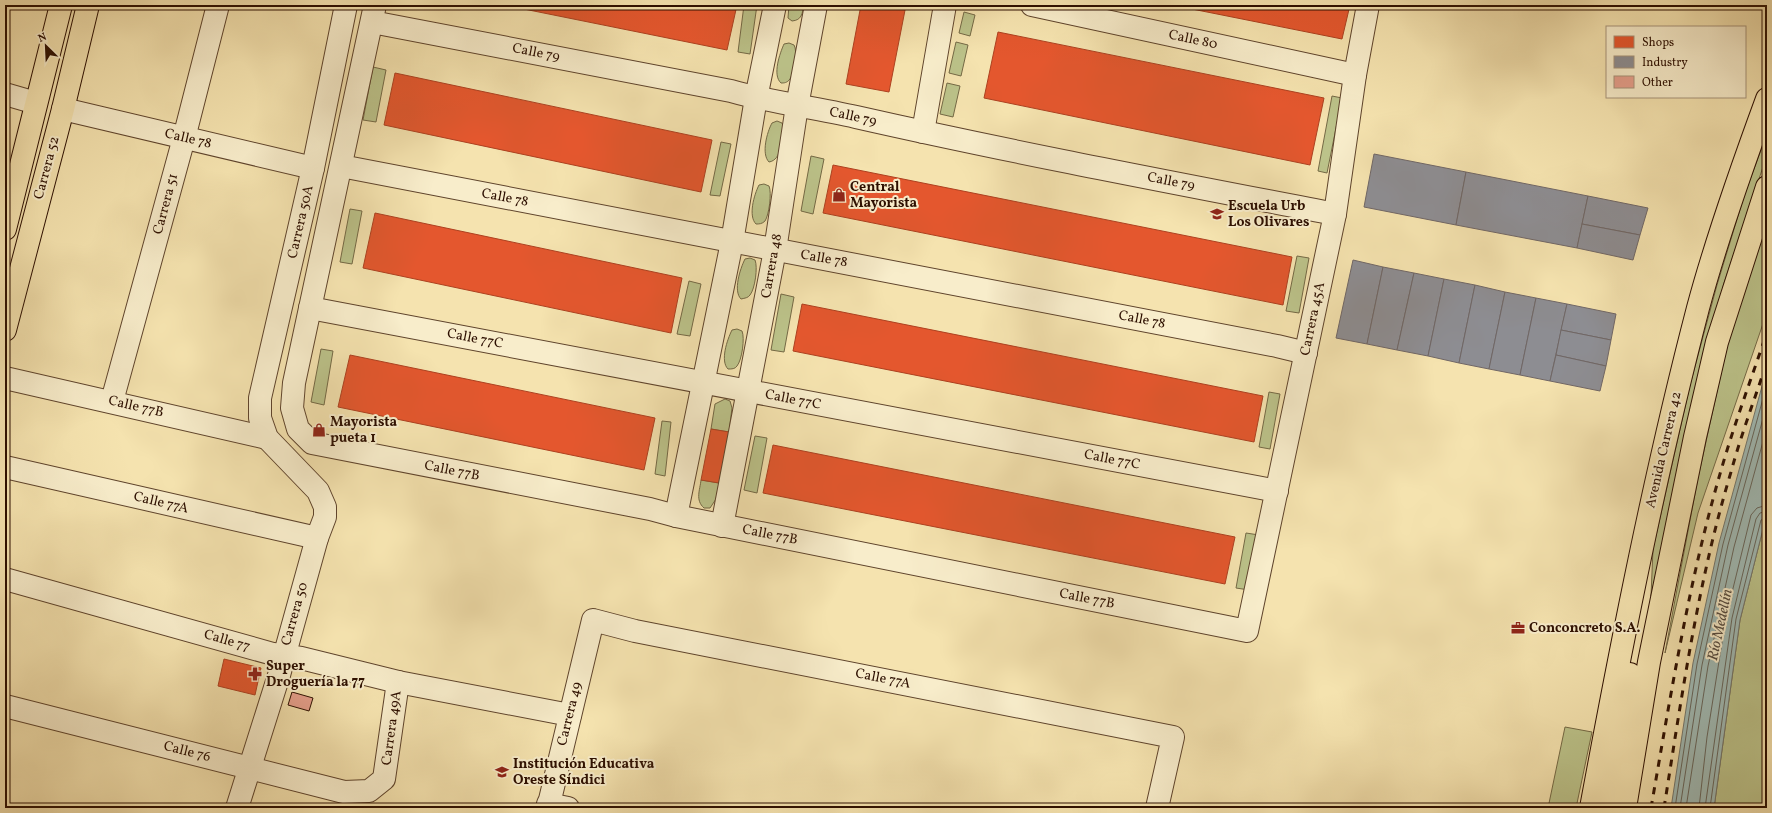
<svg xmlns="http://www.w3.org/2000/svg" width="1772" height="813" font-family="Vollkorn,serif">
	<rect width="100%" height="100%" fill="#f5e3af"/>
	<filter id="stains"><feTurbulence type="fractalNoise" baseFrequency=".005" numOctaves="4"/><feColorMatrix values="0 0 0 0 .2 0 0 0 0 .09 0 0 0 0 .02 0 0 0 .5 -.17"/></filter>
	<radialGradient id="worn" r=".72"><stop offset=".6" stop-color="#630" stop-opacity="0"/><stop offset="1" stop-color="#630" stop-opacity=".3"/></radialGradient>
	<!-- green -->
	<g fill="#bcc38a" stroke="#746945">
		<polygon points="744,5 757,5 750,54 738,52"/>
		<path d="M 789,5 L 804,5 C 802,14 802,20 792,21 L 788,18 Z"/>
		<polygon points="964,12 975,15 970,36 959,33"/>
		<polygon points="956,42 968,45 961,76 949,73"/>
		<path d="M 789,43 L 794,45 C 798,51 794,73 790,79 C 787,83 784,83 781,83 C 772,75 780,53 784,44 Z"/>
		<polygon points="373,67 386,70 376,122 363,120"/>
		<polygon points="947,83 960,86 953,117 940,114"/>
		<polygon points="1332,96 1342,98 1327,173 1318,171"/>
		<path d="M 777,121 L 782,123 L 784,128 C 782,139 782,160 769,162 C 761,154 767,132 772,123 Z"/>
		<polygon points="1767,134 1767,155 1724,283 1696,390 1651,596 1653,549 1690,385 1717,285 1745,193"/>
		<polygon points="721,142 731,144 720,196 710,195"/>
		<polygon points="811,156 824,159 813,214 801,211"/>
		<path d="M 764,184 L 769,186 C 772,193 769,215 765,221 C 762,224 759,224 756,224 C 748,216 754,195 759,185 Z"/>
		<polygon points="350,209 362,211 352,264 340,262"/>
		<polygon points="1767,217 1767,312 1698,513 1665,653 1698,478 1727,346"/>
		<polygon points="1297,256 1309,258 1299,313 1286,311"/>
		<path d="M 750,258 L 755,260 C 758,267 755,289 750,295 C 748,298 745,298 741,299 C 733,291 740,269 745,259 Z"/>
		<polygon points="689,281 701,284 690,336 677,334"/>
		<polygon points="781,294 794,297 784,352 771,350"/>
		<path d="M 737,329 L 742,331 C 745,338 742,360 737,366 C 735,369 732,369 728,369 C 720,361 727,340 732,330 Z"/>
		<polygon points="321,349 333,351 324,405 311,402"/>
		<polygon points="1269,392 1280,394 1270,449 1259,447"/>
		<polygon points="725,399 730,401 732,408 729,432 711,429 715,404"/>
		<polygon points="662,421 671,422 665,476 655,474"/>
		<polygon points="755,436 767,438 757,493 744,490"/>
		<path d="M 701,480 L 719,483 L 716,499 L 710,508 L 704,508 C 695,500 700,490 701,480 Z"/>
		<polygon points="1767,513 1767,783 1763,808 1714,808 1740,620"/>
		<polygon points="1246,533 1259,535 1249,590 1236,588"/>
		<polygon points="1565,727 1592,732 1576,808 1548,808"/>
	</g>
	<!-- water -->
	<polygon fill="#a0bbb6" stroke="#72766d" points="1767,368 1767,513 1740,620 1714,808 1671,808 1693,663 1719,543"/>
	<!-- shops -->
	<g fill="#e4572e" stroke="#ad4120">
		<polygon points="504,5 737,5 727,50"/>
		<polygon points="861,5 906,5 889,92 846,84"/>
		<polygon points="1172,5 1350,5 1342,39"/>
		<polygon points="998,32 1324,98 1310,165 984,98"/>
		<polygon points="395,73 712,140 701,192 384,125"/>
		<polygon points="833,165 1292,257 1283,305 823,213"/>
		<polygon points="375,213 682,278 671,333 363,268"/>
		<polygon points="802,304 1263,396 1254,442 793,351"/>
		<polygon points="350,355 655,418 644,470 338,407"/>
		<polygon points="711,429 729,432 719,483 701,480"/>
		<polygon points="773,445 1235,537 1225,584 763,493"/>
		<polygon points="224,659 261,668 255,695 218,686"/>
	</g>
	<!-- industry -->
	<g fill="#8d8d92" stroke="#706766">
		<polygon points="1374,154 1466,172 1456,225 1364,207"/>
		<polygon points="1466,172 1588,196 1577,248 1456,225"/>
		<polygon points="1588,196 1648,208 1640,235 1582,224"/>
		<polygon points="1582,224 1640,235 1633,260 1577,248"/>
		<polygon points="1353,260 1383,267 1367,344 1336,338"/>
		<polygon points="1383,267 1414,273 1397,350 1367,344"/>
		<polygon points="1414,273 1444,279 1428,356 1397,350"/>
		<polygon points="1444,279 1475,285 1459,363 1428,356"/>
		<polygon points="1475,285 1505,292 1489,369 1459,363"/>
		<polygon points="1505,292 1536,298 1520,375 1489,369"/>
		<polygon points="1536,298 1567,304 1550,381 1520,375"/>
		<polygon points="1567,304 1616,314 1611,340 1561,330"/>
		<polygon points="1561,330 1611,340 1606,366 1556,355"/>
		<polygon points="1556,355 1606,366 1600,391 1550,381"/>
	</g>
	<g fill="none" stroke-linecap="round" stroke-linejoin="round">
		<!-- shore -->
		<g stroke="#66655b" stroke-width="1">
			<polyline points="1675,808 1697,664 1723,544 1767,384"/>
			<polyline points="1680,808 1702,665 1728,545 1767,404"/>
			<polyline points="1686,808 1708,666 1734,547 1767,427"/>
			<polyline points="1699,808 1707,737 1726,617 1751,515 1757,508 1767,505"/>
			<polyline points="1705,808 1732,618 1756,519 1760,513 1767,511"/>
			<polyline points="1710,808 1736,619 1761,520 1767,517"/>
		</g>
	</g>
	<!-- building -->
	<polygon fill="#e7a08d" stroke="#2d0f00" points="292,692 313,698 309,711 288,705"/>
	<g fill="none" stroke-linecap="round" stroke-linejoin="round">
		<!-- minor casing -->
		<g stroke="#5f442c" stroke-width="24">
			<g id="minor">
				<polyline points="375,5 294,383 292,408 298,429 312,443 650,509 676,516 1247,631 1335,214 1355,75 1368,5"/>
				<polyline points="1032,5 1355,75"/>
				<path d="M 372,22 L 731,91 C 772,103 814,107 856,117 C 1015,153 1175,183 1335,214"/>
				<polyline points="5,94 36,103"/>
				<polyline points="63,109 313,168"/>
				<polyline points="923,132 945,5"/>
				<polyline points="341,166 1277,346 1306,353"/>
				<polyline points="310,308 1277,491"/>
				<polyline points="5,378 267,438"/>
				<polyline points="112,401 184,138 218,5"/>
				<polyline points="5,467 317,538"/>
				<polyline points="676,516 732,242 756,98 775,5"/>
				<polyline points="722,526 775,250 797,106 816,5"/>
				<polyline points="5,579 273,654 301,658 398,682 570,715"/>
				<polyline points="5,706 344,792 369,791 384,779 398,682"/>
				<polyline points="548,804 568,808"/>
				<polyline points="237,808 279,675 317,538 325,517 325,507 318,491 267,438 260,418 260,398 313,168 346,5"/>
				<polyline points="548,808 593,620 635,631 1173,737 1157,808"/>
			</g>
		</g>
		<!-- major casing -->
		<g stroke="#2d0f00" stroke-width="24">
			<g id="major">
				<polyline points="5,229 61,5"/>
				<polyline points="5,330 63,109 88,5"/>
			</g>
		</g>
		<!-- highway casing -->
		<g stroke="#2d0f00" stroke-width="24">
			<g id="highway">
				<path d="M 1591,808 C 1622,641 1655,473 1698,308 C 1717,237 1742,167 1767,99"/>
				<polyline points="1609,808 1630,674"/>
				<polyline points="1625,808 1649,662 1695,437 1717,342 1767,187"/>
			</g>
		</g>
		<!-- minor -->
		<use href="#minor" stroke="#f8edcb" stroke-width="22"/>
		<!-- major -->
		<use href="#major" stroke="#f5e3af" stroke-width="22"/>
		<!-- highway -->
		<use href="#highway" stroke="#f5e3af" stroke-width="22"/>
		<!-- rail -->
		<g stroke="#2d0f00" stroke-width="3" stroke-dasharray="7 7" stroke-linecap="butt">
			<path d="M 1651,808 C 1671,694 1689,579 1722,467 C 1735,422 1752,377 1767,332"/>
			<path d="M 1664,808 C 1682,695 1698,581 1731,472 C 1741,435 1755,398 1767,362"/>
		</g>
	</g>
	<!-- icons -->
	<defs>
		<g id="shop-bare" transform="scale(1.08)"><path d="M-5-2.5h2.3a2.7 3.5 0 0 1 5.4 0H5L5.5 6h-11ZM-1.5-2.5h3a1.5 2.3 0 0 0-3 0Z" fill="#8f2418" stroke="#f8edcb" stroke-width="2.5" paint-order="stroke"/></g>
		<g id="school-bare" transform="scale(1.08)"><path d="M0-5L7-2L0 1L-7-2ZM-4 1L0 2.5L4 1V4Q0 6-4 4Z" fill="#8f2418" stroke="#f8edcb" stroke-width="2.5" paint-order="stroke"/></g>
		<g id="office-bare" transform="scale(1.08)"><path d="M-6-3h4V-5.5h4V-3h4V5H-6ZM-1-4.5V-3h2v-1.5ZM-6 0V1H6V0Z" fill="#8f2418" stroke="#f8edcb" stroke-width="2.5" paint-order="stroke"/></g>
		<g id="pharmacy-bare" transform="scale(1.08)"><path d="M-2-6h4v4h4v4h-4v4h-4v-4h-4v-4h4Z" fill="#8f2418" stroke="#f8edcb" stroke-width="2.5" paint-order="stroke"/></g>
	</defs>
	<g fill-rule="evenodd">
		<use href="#shop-bare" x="839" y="195"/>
		<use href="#school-bare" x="1217" y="214"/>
		<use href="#shop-bare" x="319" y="430"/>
		<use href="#office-bare" x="1518" y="628"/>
		<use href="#pharmacy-bare" x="255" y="674"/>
		<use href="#school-bare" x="502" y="772"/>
	</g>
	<g text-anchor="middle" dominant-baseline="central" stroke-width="4" stroke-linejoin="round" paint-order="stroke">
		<!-- street labels -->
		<g font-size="14" fill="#2d0f00" stroke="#f8edcb">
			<text transform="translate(1193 40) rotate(12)">Calle 80</text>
			<text transform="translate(536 53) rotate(11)">Calle 79</text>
			<text transform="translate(853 117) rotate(12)">Calle 79</text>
			<text transform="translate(188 139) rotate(13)">Calle 78</text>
			<text transform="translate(47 168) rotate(-75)">Carrera 52</text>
			<text transform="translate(1171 182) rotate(11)">Calle 79</text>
			<text transform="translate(505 198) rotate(11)">Calle 78</text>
			<text transform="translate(166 204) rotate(-75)">Carrera 51</text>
			<text transform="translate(301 222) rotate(-77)">Carrera 50A</text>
			<text transform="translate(824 259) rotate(10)">Calle 78</text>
			<text transform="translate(772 266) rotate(-80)">Carrera 48</text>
			<text transform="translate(1313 319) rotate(-78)">Carrera 45A</text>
			<text transform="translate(1142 320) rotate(11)">Calle 78</text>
			<text transform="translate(475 339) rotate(11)">Calle 77C</text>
			<text transform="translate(793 400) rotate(11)">Calle 77C</text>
			<text transform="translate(136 407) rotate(13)">Calle 77B</text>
			<text transform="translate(1664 450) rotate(-77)">Avenida Carrera 42</text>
			<text transform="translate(1112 460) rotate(11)">Calle 77C</text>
			<text transform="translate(452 471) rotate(11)">Calle 77B</text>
			<text transform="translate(161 503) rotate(13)">Calle 77A</text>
			<text transform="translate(770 535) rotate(11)">Calle 77B</text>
			<text transform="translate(1087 599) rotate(11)">Calle 77B</text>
			<text transform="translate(295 614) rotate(-74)">Carrera 50</text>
			<text transform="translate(227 641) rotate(16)">Calle 77</text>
			<text transform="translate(883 679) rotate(11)">Calle 77A</text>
			<text transform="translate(570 714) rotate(-76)">Carrera 49</text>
			<text transform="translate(392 728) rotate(-82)">Carrera 49A</text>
			<text transform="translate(187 752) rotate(14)">Calle 76</text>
		</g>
		<!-- poi labels -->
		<g font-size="14" font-weight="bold" fill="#2d0f00" stroke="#f8edcb" text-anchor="start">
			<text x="850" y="187">Central<tspan x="850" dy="16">Mayorista</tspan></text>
			<text x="1228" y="206">Escuela Urb<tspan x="1228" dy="16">Los Olivares</tspan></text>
			<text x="330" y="422">Mayorista<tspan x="330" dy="16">pueta 1</tspan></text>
			<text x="1529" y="628">Conconcreto S.A.</text>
			<text x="266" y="666">Super<tspan x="266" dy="16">Droguería la 77</tspan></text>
			<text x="513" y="764">Institución Educativa<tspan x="513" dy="16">Oreste Síndici</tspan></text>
		</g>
		<!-- water labels -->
		<g font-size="15" font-style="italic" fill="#554b40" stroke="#f8edcb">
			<text transform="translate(1721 625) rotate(-78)">Río Medellín</text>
		</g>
	</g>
	<!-- margin -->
	<rect width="1772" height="813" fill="none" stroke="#f5e3af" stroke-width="20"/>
	<rect x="6" y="6" width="1760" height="801" fill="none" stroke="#2d0f00" stroke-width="2"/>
	<rect x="10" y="10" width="1752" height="793" fill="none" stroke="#2d0f00"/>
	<!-- legend -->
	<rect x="1606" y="26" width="140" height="72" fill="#f8edcb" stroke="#a7947a"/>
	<rect x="1614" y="36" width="20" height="12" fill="#e4572e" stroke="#a7947a"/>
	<text x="1642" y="46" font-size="12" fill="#2d0f00">Shops</text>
	<rect x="1614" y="56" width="20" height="12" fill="#8d8d92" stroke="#a7947a"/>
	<text x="1642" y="66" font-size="12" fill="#2d0f00">Industry</text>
	<rect x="1614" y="76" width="20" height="12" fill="#e7a08d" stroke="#a7947a"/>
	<text x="1642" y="86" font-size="12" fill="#2d0f00">Other</text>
	<!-- north arrow -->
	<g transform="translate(46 46) rotate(336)" stroke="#f8edcb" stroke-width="3" paint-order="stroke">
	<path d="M0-3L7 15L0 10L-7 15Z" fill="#2d0f00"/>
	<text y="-6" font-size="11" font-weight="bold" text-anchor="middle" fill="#2d0f00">N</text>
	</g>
	<rect width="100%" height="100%" filter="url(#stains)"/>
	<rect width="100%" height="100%" fill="url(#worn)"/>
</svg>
